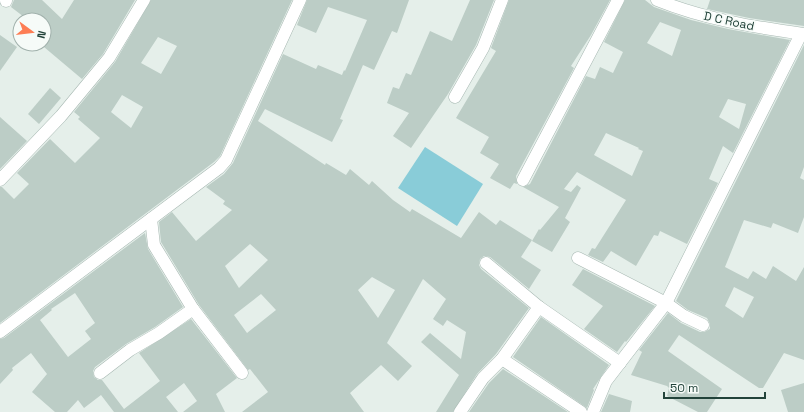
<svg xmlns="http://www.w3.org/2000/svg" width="804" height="412" font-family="'Space Grotesk',sans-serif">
	<rect width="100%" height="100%" fill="#e5efea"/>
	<!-- water -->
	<polygon fill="#89ccd8" points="425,147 483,184 457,226 398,188"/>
	<!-- building -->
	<g fill="#bccdc6" fill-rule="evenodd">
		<polygon points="14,0 42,0 62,19 74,0 135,0 103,54 82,79 44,47 44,20 28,20 11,7"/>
		<path d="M 151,0 L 292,0 L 220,156 L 214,162 L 0,323 L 0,187 L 2,187 L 14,199 L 29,184 L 17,173 L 50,139 L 75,163 L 100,138 L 78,119 L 80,117 L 74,112 L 115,62 ZM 158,37 L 177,46 L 161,74 L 141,63 ZM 122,95 L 143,107 L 131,128 L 111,112 Z"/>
		<path d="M 307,0 L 409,0 L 397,33 L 392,31 L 374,70 L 363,65 L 340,119 L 343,120 L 332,142 L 265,109 L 258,121 L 325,165 L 326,163 L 346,175 L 350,169 L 369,185 L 372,181 L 393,200 L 410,212 L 412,209 L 461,238 L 479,212 L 496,225 L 500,220 L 532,240 L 521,257 L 541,270 L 529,289 L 490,257 L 484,256 L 480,259 L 479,265 L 481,269 L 529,308 L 496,354 L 477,374 L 453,412 L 436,412 L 459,375 L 421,342 L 430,333 L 461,359 L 466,332 L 447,320 L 443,326 L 433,319 L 446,299 L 423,279 L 387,343 L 412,366 L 398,381 L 381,365 L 350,393 L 364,412 L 242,412 L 268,392 L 250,369 L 248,370 L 199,305 L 161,242 L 159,222 L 172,212 L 196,241 L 232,210 L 223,204 L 225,201 L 206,187 L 224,174 L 233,163 L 283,54 L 316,69 L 318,65 L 342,75 L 344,70 L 345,71 L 367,20 L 328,7 L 316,33 L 297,25 ZM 250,244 L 268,260 L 239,288 L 225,266 ZM 372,277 L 395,290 L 378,318 L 358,290 ZM 261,294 L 276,310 L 247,333 L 234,315 Z"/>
		<polygon points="470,0 494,0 476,45 448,94 411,148 393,136 409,113 387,103 393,87 399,89 406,73 411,75 430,31 452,41"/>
		<polygon points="509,0 610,0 591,35 571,66 574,68 516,176 517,184 514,183 510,189 490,178 499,164 480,153 489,137 456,118 496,51 491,48"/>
		<path d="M 625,0 L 645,0 L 654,7 L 691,20 L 728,29 L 790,40 L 733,153 L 723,146 L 709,179 L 718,183 L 687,244 L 660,231 L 658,236 L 654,235 L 636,266 L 611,251 L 603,262 L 588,255 L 592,248 L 595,249 L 626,200 L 577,172 L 564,189 L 571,192 L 577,185 L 581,188 L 565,218 L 570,222 L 552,252 L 532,241 L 539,229 L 540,230 L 559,207 L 523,187 L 530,184 L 586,76 L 595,79 L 600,67 L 613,73 L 623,52 L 604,42 ZM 660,22 L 681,30 L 672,56 L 647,43 ZM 728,99 L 746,104 L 739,129 L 719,117 ZM 606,133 L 639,148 L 638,149 L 643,151 L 632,176 L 594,155 Z"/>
		<polygon points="710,0 804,0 804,26 749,18 707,9"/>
		<polygon points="0,35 17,47 0,71"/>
		<path d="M 804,45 L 804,167 L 800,178 L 804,180 L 804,217 L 798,233 L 773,223 L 771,228 L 744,220 L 725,267 L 748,279 L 753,271 L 766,279 L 773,266 L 796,281 L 804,267 L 804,360 L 784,353 L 763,388 L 759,388 L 679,335 L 668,351 L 722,389 L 707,412 L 698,412 L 667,396 L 669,388 L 667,386 L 631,375 L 642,352 L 639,350 L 668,313 L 681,323 L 700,332 L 704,332 L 710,329 L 710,324 L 707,318 L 688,310 L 676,301 ZM 734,287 L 754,297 L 743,318 L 725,306 Z"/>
		<polygon points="50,88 61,98 39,124 28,114"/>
		<polygon points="0,117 27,141 0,169"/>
		<path d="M 145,233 L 148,249 L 183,307 L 155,327 L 126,344 L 95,367 L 93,371 L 94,377 L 98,380 L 102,380 L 124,409 L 160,381 L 139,353 L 191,319 L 237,378 L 216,394 L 225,412 L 183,412 L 197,401 L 184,383 L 166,397 L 178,412 L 114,412 L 101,395 L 84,408 L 78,400 L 67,412 L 55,412 L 32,392 L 47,374 L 31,353 L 12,368 L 13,370 L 0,384 L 0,339 L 4,338 ZM 75,293 L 95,323 L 85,331 L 91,339 L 68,357 L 40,320 L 52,310 L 51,309 Z"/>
		<polygon points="583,269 655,306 626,342 625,341 617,352 584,329 603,306 572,285"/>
		<polygon points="541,317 609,365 593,389 594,390 587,408 513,357"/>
		<polygon points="503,369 568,412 469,412 489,383"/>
		<polygon points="804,383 804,412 788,412 781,390"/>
		<polygon points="609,394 632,401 630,412 601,412"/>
	</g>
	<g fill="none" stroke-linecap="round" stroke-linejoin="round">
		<!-- street casing -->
		<g stroke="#a7b8b2" stroke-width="13">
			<g id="street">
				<polyline points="6,0 6,1"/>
				<path d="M 657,0 C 704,19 753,27 804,34"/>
				<polyline points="455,97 483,48 502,0"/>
				<polyline points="0,180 61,116 109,58 144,0"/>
				<polyline points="523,180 618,0"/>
				<polyline points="151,219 154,245 193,309 242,373"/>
				<polyline points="578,258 666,303 684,316 703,325"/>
				<polyline points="486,263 539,307 620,363"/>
				<polyline points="0,332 219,168 226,160 300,0"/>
				<polyline points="502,359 581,412"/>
				<polyline points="100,373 130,350 159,333 193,309"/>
				<polyline points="460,412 483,378 502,359 539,307"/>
				<polyline points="593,412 606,381 666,303 801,34"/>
			</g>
		</g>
		<!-- street -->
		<use href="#street" stroke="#fff" stroke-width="12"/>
	</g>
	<g text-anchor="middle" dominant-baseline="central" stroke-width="3.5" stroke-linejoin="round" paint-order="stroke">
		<!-- street labels -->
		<g font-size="12" fill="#22433a" stroke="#f6fbf8">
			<text transform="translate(729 21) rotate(12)">D C Road</text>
		</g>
	</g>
	<!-- north arrow -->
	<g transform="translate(32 32) rotate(105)"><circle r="19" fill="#f6fbf8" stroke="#a1b1ac"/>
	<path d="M0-3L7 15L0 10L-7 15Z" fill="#fd7d54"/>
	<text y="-6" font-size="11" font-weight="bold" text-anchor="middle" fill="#22433a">N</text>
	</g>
	<!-- scale -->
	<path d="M664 392v6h101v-6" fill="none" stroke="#22433a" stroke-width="2"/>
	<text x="670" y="392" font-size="12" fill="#22433a" stroke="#f6fbf8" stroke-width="3" paint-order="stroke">50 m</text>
</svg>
